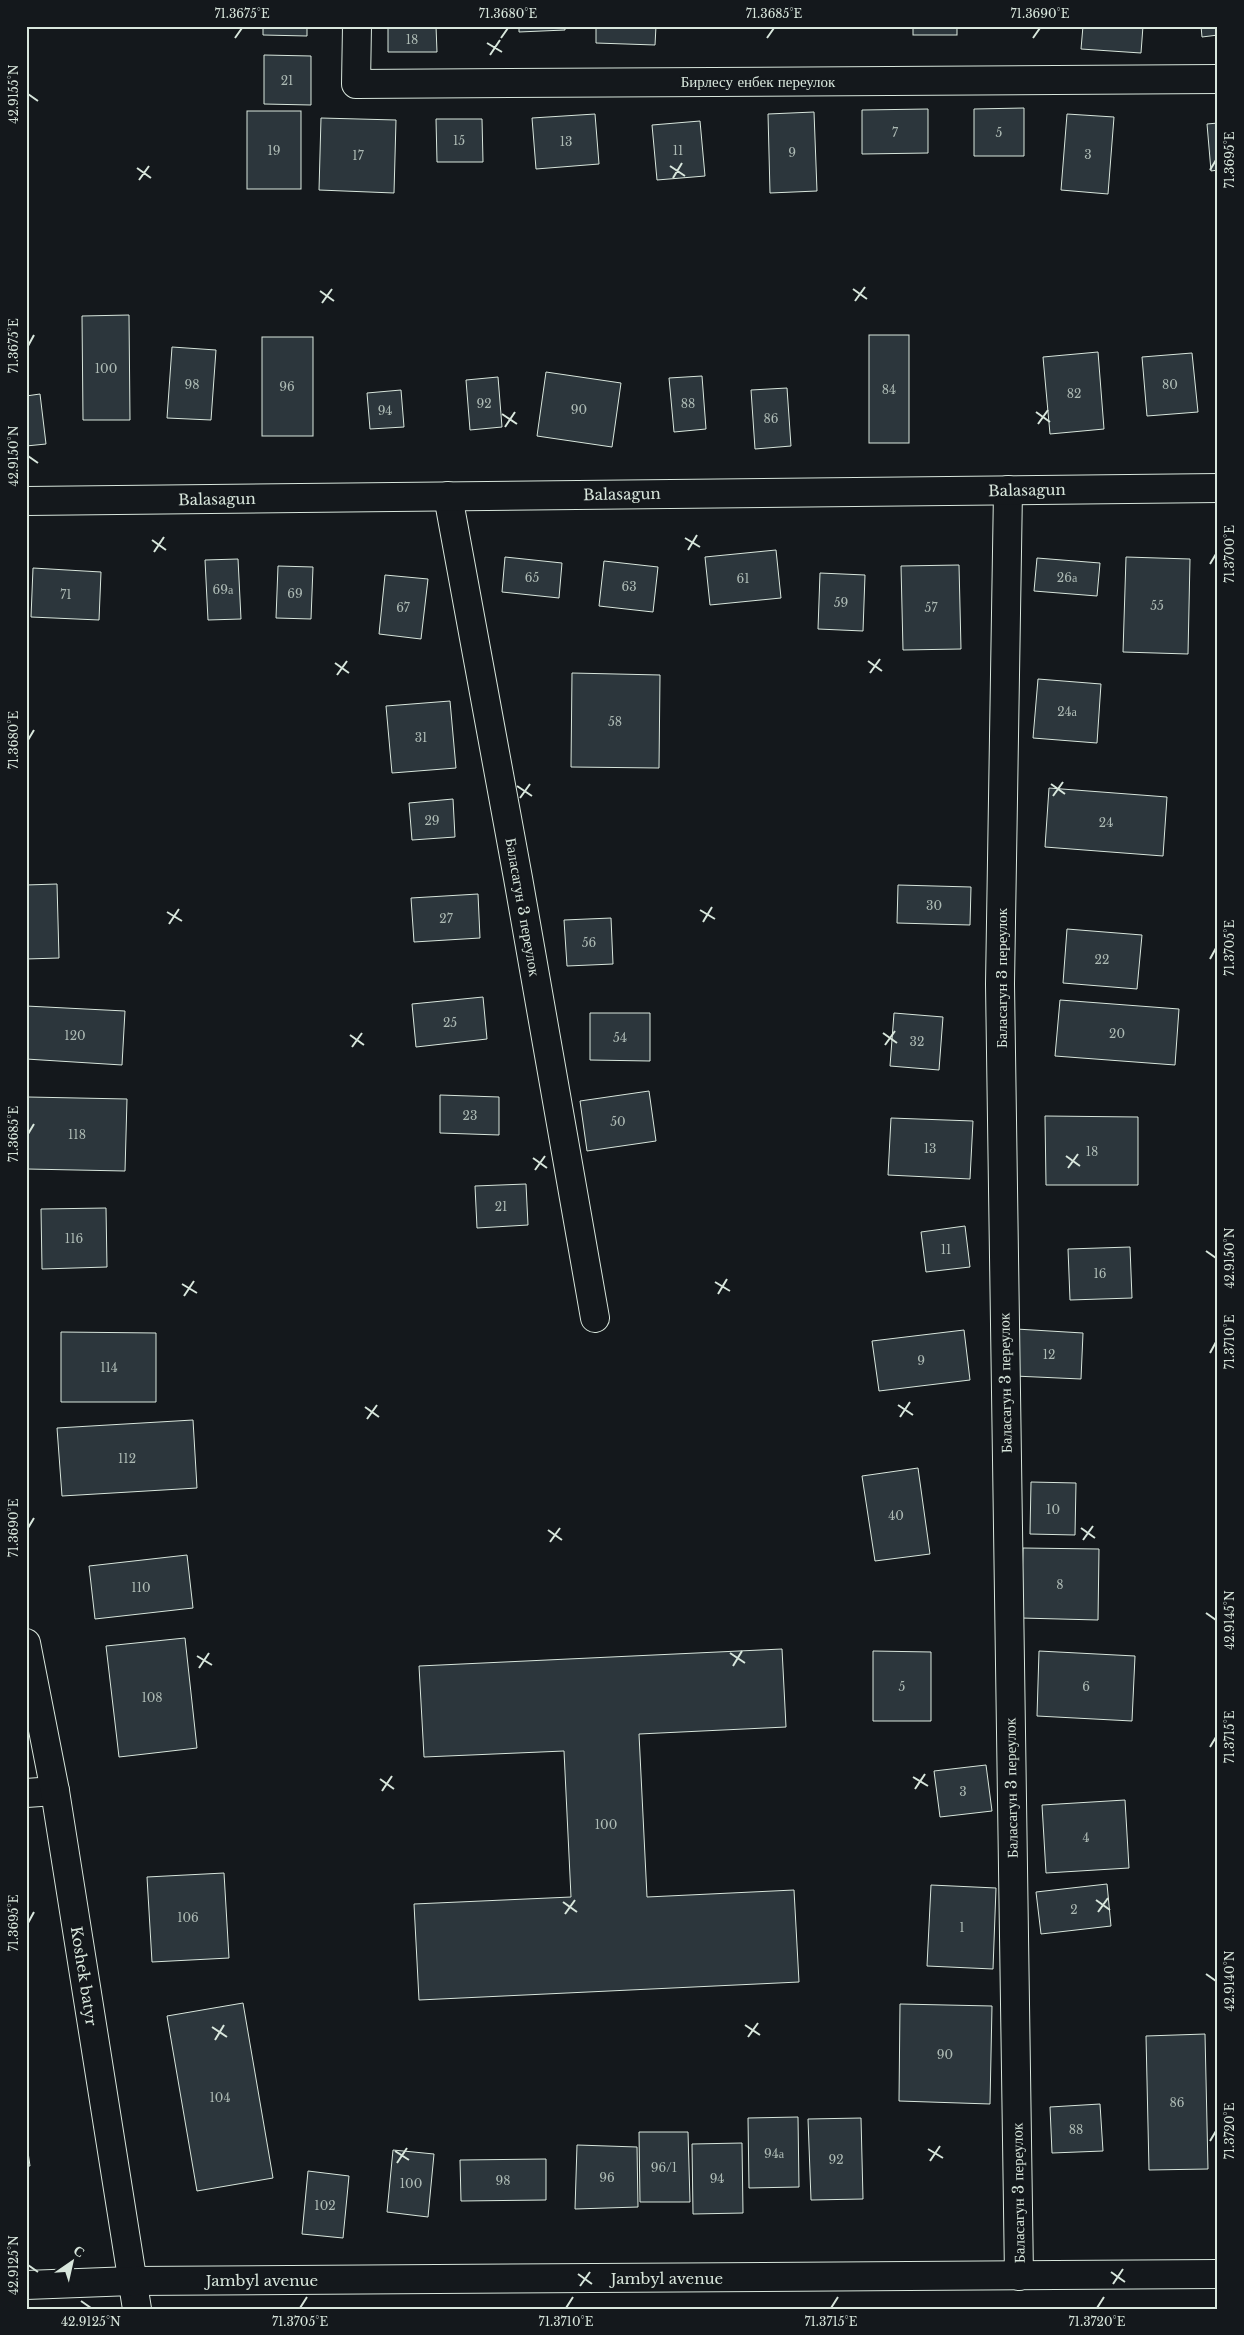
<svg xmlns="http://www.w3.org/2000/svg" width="1244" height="2335" font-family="'Libre Baskerville',serif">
	<rect width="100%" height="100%" fill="#14181c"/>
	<!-- building -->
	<g fill="#2c363c" stroke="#d8e6dc">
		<polygon points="263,26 307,26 307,36 263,35"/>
		<polygon points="388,26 436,26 437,52 388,52"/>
		<polygon points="519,26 565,26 565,30 519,32"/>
		<polygon points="596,26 656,26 655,45 596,43"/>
		<rect x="913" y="26" width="44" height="9"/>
		<polygon points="1083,26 1143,26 1141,53 1081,49"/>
		<polygon points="1201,26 1218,26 1218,35 1202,37"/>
		<polygon points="264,55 311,56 311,105 264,104"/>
		<polygon points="1024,108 1024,156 974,156 974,109"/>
		<polygon points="928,109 928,153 862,154 862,110"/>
		<rect x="247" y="111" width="54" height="78"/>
		<polygon points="814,112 817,191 770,193 768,114"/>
		<polygon points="595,114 599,164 536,169 532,118"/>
		<polygon points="1067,114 1114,117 1108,194 1061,190"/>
		<polygon points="321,118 396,120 394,193 319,190"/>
		<polygon points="436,119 482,119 483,162 437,162"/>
		<polygon points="700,121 705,176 657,180 652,125"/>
		<polygon points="1218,123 1218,170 1211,171 1207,124"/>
		<polygon points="129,315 130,420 83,420 82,316"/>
		<rect x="869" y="335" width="40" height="108"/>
		<rect x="262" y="337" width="51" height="99"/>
		<polygon points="172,347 216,350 211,420 167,418"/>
		<polygon points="1098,352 1104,429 1050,434 1043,357"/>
		<polygon points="1192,353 1198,412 1147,416 1142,357"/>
		<polygon points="546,372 621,383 612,447 537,436"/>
		<polygon points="702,376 706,429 674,432 669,378"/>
		<polygon points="498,377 502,427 470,430 466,380"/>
		<polygon points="787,388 791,446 755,449 751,390"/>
		<polygon points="401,390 404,427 370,429 367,393"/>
		<polygon points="40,394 46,444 26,446 26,396"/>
		<polygon points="776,550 781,598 710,605 705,557"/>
		<polygon points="505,557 562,563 559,598 502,592"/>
		<polygon points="1126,557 1190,559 1188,654 1123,652"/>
		<polygon points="1037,558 1100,563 1097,596 1034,591"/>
		<polygon points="238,559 241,619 208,620 205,560"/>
		<polygon points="604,561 658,567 653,612 599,606"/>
		<polygon points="959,565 961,649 903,650 901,566"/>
		<polygon points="278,566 313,567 311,619 276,618"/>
		<polygon points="33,568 101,572 99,620 31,617"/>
		<polygon points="820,573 865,575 863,631 818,629"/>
		<polygon points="385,575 428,579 421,639 379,634"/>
		<polygon points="572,673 660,675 659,768 571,767"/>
		<polygon points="1038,679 1101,684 1097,743 1033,738"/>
		<polygon points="450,701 456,768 392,773 386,706"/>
		<polygon points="1049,788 1167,797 1163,856 1045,847"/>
		<polygon points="453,799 455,837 412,840 409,803"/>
		<polygon points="57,884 59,958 26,959 26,885"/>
		<polygon points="898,885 971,887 970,925 897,923"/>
		<polygon points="478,894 480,938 414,942 411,898"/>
		<polygon points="611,918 613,964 567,966 564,920"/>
		<polygon points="1067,929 1142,935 1137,989 1063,983"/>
		<polygon points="483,997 487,1039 416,1047 412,1004"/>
		<polygon points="1060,1000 1179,1009 1175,1065 1055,1056"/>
		<polygon points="26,1006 125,1011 122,1065 26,1059"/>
		<polygon points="590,1013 650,1013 650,1061 590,1060"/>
		<polygon points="894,1013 943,1017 939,1070 890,1066"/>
		<polygon points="649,1091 656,1141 587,1151 580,1101"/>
		<polygon points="440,1095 499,1097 499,1135 440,1133"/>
		<polygon points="28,1097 127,1099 125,1171 27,1169"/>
		<polygon points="1045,1116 1138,1117 1138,1185 1046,1185"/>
		<polygon points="891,1118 973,1121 970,1179 888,1175"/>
		<polygon points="526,1184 528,1225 477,1228 475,1186"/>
		<polygon points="106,1208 107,1267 42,1269 41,1209"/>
		<polygon points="965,1226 970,1267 926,1272 921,1232"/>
		<rect x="1217" y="1234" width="1" height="75"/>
		<polygon points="1130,1247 1132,1298 1070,1300 1068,1249"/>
		<polygon points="1016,1329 1083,1333 1081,1379 1014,1376"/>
		<polygon points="964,1330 970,1380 879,1391 872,1341"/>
		<polygon points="61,1332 156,1333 156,1402 61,1402"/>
		<polygon points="193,1420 197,1488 62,1496 57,1428"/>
		<polygon points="918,1468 930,1554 875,1561 862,1476"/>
		<polygon points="1031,1482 1076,1483 1075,1535 1030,1534"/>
		<polygon points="1023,1548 1099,1549 1098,1620 1021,1618"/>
		<polygon points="187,1555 193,1608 95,1619 89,1566"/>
		<polygon points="185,1638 197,1748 119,1757 106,1646"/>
		<polygon points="782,1649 786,1727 639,1734 647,1897 794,1890 799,1982 419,2000 414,1904 571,1897 564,1751 424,1757 419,1666"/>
		<polygon points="873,1651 931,1652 931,1721 873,1721"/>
		<polygon points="1039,1651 1135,1656 1132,1721 1037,1716"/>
		<polygon points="986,1765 992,1811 940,1817 934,1771"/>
		<polygon points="1125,1800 1129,1868 1046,1873 1042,1805"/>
		<polygon points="224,1873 229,1958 152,1962 147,1877"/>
		<polygon points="1107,1884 1111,1926 1041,1934 1036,1892"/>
		<polygon points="931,1885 996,1888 993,1969 927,1966"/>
		<polygon points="243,2003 273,2178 197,2191 167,2016"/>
		<polygon points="900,2004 992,2006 990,2104 899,2101"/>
		<polygon points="1205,2034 1208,2169 1149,2170 1146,2036"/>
		<polygon points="1100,2104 1103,2151 1052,2153 1050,2107"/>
		<polygon points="798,2117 799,2187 749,2188 748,2118"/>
		<polygon points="861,2118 863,2199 811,2200 808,2119"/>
		<polygon points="639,2132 688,2132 690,2202 640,2202"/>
		<polygon points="26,2138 30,2166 26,2166"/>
		<polygon points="742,2143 743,2213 693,2214 692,2144"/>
		<polygon points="577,2145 637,2147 638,2207 575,2209"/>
		<polygon points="393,2150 434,2154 428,2217 387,2212"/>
		<polygon points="546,2159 546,2200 461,2201 460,2160"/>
		<polygon points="308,2171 349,2176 343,2238 302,2234"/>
	</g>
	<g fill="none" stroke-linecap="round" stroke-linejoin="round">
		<!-- street casing -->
		<g stroke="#d8e6dc" stroke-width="30">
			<g id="street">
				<polyline points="357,26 356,84 1218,79"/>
				<polyline points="1008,490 1000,984 1019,2276"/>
				<polyline points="448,496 518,878 595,1318"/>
				<polyline points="26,1793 55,1791"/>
			</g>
		</g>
		<!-- secondary casing -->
		<g stroke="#d8e6dc" stroke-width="30">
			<g id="secondary">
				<polyline points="26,501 1218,488"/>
				<polyline points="26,1643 55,1791 137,2309"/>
			</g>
		</g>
		<!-- primary casing -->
		<g stroke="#d8e6dc" stroke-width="30">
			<polyline id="primary" points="26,2285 132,2281 1218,2274"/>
		</g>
		<!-- street -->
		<use href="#street" stroke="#14181c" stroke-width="28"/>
		<!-- secondary -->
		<use href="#secondary" stroke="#14181c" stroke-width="28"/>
		<!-- primary -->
		<use href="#primary" stroke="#14181c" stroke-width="28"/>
	</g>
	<!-- ticks -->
	<path fill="none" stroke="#d8e6dc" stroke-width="2" d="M 235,38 L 242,28M 501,38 L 508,28M 767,38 L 774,28M 1033,38 L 1040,28M 487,43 L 502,52M 490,55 L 500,40M 28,94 L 38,101M 670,166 L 685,176M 137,168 L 151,178M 1210,170 L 1216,160M 673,178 L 682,163M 139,180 L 149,166M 853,289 L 867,299M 320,291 L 334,301M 855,301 L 865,287M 322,303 L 332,289M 28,346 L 34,335M 1036,412 L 1050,422M 502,414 L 517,424M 1038,424 L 1048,410M 505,427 L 515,412M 28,456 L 38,463M 685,538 L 700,547M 152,540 L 166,550M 688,550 L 697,535M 154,552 L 164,537M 1210,564 L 1216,554M 868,661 L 882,671M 335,663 L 349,673M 870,673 L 880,659M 337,675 L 347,661M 28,740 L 34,730M 1051,784 L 1065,794M 517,786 L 532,796M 1053,796 L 1063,782M 520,798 L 530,784M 700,910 L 715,919M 167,912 L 182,921M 703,922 L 712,907M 169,924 L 179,909M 1210,959 L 1216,948M 883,1033 L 897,1043M 350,1035 L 364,1045M 885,1045 L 895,1031M 352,1047 L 362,1033M 28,1134 L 34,1124M 1066,1156 L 1080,1166M 533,1158 L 547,1168M 1068,1168 L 1078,1154M 535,1170 L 545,1156M 1206,1251 L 1216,1258M 715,1282 L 730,1291M 182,1284 L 197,1293M 718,1294 L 727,1279M 184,1296 L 194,1281M 1210,1353 L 1216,1342M 898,1405 L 913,1415M 365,1407 L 379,1417M 900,1417 L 910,1402M 367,1419 L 377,1405M 28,1528 L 34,1518M 1081,1528 L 1095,1538M 548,1530 L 562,1540M 1083,1540 L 1093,1526M 550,1542 L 560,1528M 1206,1613 L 1216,1620M 730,1653 L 745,1663M 197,1656 L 212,1665M 733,1666 L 742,1651M 199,1668 L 209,1653M 1210,1747 L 1216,1737M 913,1777 L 928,1786M 380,1779 L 394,1789M 915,1789 L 925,1774M 382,1791 L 392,1776M 1096,1900 L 1110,1910M 563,1902 L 577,1912M 1098,1912 L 1108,1898M 565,1914 L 575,1900M 28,1923 L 34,1912M 1206,1974 L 1216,1981M 745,2025 L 760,2035M 212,2027 L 227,2037M 748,2037 L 758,2023M 215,2040 L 224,2025M 1210,2141 L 1216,2131M 928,2149 L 943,2158M 395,2151 L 409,2160M 930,2161 L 940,2146M 397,2163 L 407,2148M 28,2265 L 38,2272M 1111,2272 L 1125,2282M 578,2274 L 592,2284M 1113,2284 L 1123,2269M 580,2286 L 590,2272M 81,2301 L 91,2308M 300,2308 L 307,2297M 566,2308 L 573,2297M 831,2308 L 838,2297M 1097,2308 L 1104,2297"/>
	<g text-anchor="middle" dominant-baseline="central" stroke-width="4" stroke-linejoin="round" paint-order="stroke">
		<!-- number labels -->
		<g font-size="12" fill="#adbab4">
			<text x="412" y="39">18</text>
			<text x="287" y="80">21</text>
			<text x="895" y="132">7</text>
			<text x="999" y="132">5</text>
			<text x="459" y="140">15</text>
			<text x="566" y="141">13</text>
			<text x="274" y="150">19</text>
			<text x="678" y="150">11</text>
			<text x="792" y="152">9</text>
			<text x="1088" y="154">3</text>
			<text x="358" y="155">17</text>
			<text x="106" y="368">100</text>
			<text x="192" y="384">98</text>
			<text x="1170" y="384">80</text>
			<text x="287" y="386">96</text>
			<text x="889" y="389">84</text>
			<text x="1074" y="393">82</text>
			<text x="484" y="403">92</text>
			<text x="688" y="403">88</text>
			<text x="579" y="409">90</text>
			<text x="385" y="410">94</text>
			<text x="771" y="418">86</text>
			<text x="532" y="577">65</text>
			<text x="1067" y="577">26а</text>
			<text x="743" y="578">61</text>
			<text x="629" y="586">63</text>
			<text x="223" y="589">69а</text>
			<text x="295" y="593">69</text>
			<text x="66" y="594">71</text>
			<text x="841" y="602">59</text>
			<text x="1157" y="605">55</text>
			<text x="403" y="607">67</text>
			<text x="931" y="607">57</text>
			<text x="1067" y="711">24а</text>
			<text x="615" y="721">58</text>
			<text x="421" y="737">31</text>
			<text x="432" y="820">29</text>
			<text x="1106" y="822">24</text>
			<text x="934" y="905">30</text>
			<text x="446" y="918">27</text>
			<text x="589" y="942">56</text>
			<text x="1102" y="959">22</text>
			<text x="450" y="1022">25</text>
			<text x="1117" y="1033">20</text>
			<text x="75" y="1035">120</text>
			<text x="620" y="1037">54</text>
			<text x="917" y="1041">32</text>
			<text x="470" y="1115">23</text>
			<text x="618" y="1121">50</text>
			<text x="77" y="1134">118</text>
			<text x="930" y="1148">13</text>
			<text x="1092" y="1151">18</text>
			<text x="501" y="1206">21</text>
			<text x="74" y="1238">116</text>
			<text x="946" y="1249">11</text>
			<text x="1100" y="1273">16</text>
			<text x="1049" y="1354">12</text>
			<text x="921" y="1360">9</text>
			<text x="109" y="1367">114</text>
			<text x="127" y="1458">112</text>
			<text x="1053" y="1509">10</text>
			<text x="896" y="1515">40</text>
			<text x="1060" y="1584">8</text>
			<text x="141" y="1587">110</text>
			<text x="902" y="1686">5</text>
			<text x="1086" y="1686">6</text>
			<text x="152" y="1697">108</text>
			<text x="963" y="1791">3</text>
			<text x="606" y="1824">100</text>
			<text x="1086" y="1837">4</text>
			<text x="1074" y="1909">2</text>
			<text x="188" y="1917">106</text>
			<text x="962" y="1927">1</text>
			<text x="945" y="2054">90</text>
			<text x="220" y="2097">104</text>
			<text x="1177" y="2102">86</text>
			<text x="1076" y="2129">88</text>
			<text x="774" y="2153">94а</text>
			<text x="836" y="2159">92</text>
			<text x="664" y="2167">96/1</text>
			<text x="607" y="2177">96</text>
			<text x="717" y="2178">94</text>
			<text x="503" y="2180">98</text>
			<text x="411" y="2183">100</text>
			<text x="325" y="2205">102</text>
		</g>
		<!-- street labels -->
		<g font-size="15" fill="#d8e6dc" stroke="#14181c">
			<text x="758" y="81">Бирлесу енбек переулок</text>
			<text transform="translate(1027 490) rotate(-1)">Balasagun</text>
			<text transform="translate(622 494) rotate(-1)">Balasagun</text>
			<text transform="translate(217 499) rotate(-1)">Balasagun</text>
			<text transform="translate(523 907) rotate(80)">Баласагун 3 переулок</text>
			<text transform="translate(1001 978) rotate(-90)">Баласагун 3 переулок</text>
			<text transform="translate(1005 1383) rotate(-91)">Баласагун 3 переулок</text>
			<text transform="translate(1011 1788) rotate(-91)">Баласагун 3 переулок</text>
			<text transform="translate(84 1976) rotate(81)">Koshek batyr</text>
			<text transform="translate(1018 2193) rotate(-91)">Баласагун 3 переулок</text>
			<text x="667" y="2278">Jambyl avenue</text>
			<text x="262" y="2280">Jambyl avenue</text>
		</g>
	</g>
	<!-- border -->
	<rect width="1244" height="2335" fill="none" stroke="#14181c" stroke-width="55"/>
	<!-- north arrow -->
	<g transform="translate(72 2262) rotate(34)" stroke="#14181c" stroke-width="4" paint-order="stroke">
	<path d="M0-4L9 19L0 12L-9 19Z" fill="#d8e6dc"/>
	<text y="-8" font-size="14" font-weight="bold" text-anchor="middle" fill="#d8e6dc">С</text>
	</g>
	<rect x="28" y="28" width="1188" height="2280" fill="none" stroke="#d8e6dc" stroke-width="2"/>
	<g font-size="12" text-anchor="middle" fill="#d8e6dc">
		<text x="242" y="18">71.3675°E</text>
		<text x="508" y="18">71.3680°E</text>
		<text x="774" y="18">71.3685°E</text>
		<text x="1040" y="18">71.3690°E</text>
		<text transform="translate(14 94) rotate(-90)" y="4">42.9155°N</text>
		<text transform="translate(1230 160) rotate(-90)" y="4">71.3695°E</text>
		<text transform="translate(14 346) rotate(-90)" y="4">71.3675°E</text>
		<text transform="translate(14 456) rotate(-90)" y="4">42.9150°N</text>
		<text transform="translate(1230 554) rotate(-90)" y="4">71.3700°E</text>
		<text transform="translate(14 740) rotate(-90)" y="4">71.3680°E</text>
		<text transform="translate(1230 948) rotate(-90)" y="4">71.3705°E</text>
		<text transform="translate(14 1134) rotate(-90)" y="4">71.3685°E</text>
		<text transform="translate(1230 1258) rotate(-90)" y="4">42.9150°N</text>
		<text transform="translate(1230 1342) rotate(-90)" y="4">71.3710°E</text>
		<text transform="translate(14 1528) rotate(-90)" y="4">71.3690°E</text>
		<text transform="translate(1230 1620) rotate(-90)" y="4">42.9145°N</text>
		<text transform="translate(1230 1737) rotate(-90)" y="4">71.3715°E</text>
		<text transform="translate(14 1923) rotate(-90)" y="4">71.3695°E</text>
		<text transform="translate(1230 1981) rotate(-90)" y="4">42.9140°N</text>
		<text transform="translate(1230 2131) rotate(-90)" y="4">71.3720°E</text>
		<text transform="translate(14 2265) rotate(-90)" y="4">42.9125°N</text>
		<text x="91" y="2326">42.9125°N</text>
		<text x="300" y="2326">71.3705°E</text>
		<text x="566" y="2326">71.3710°E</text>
		<text x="831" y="2326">71.3715°E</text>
		<text x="1097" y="2326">71.3720°E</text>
	</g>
</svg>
